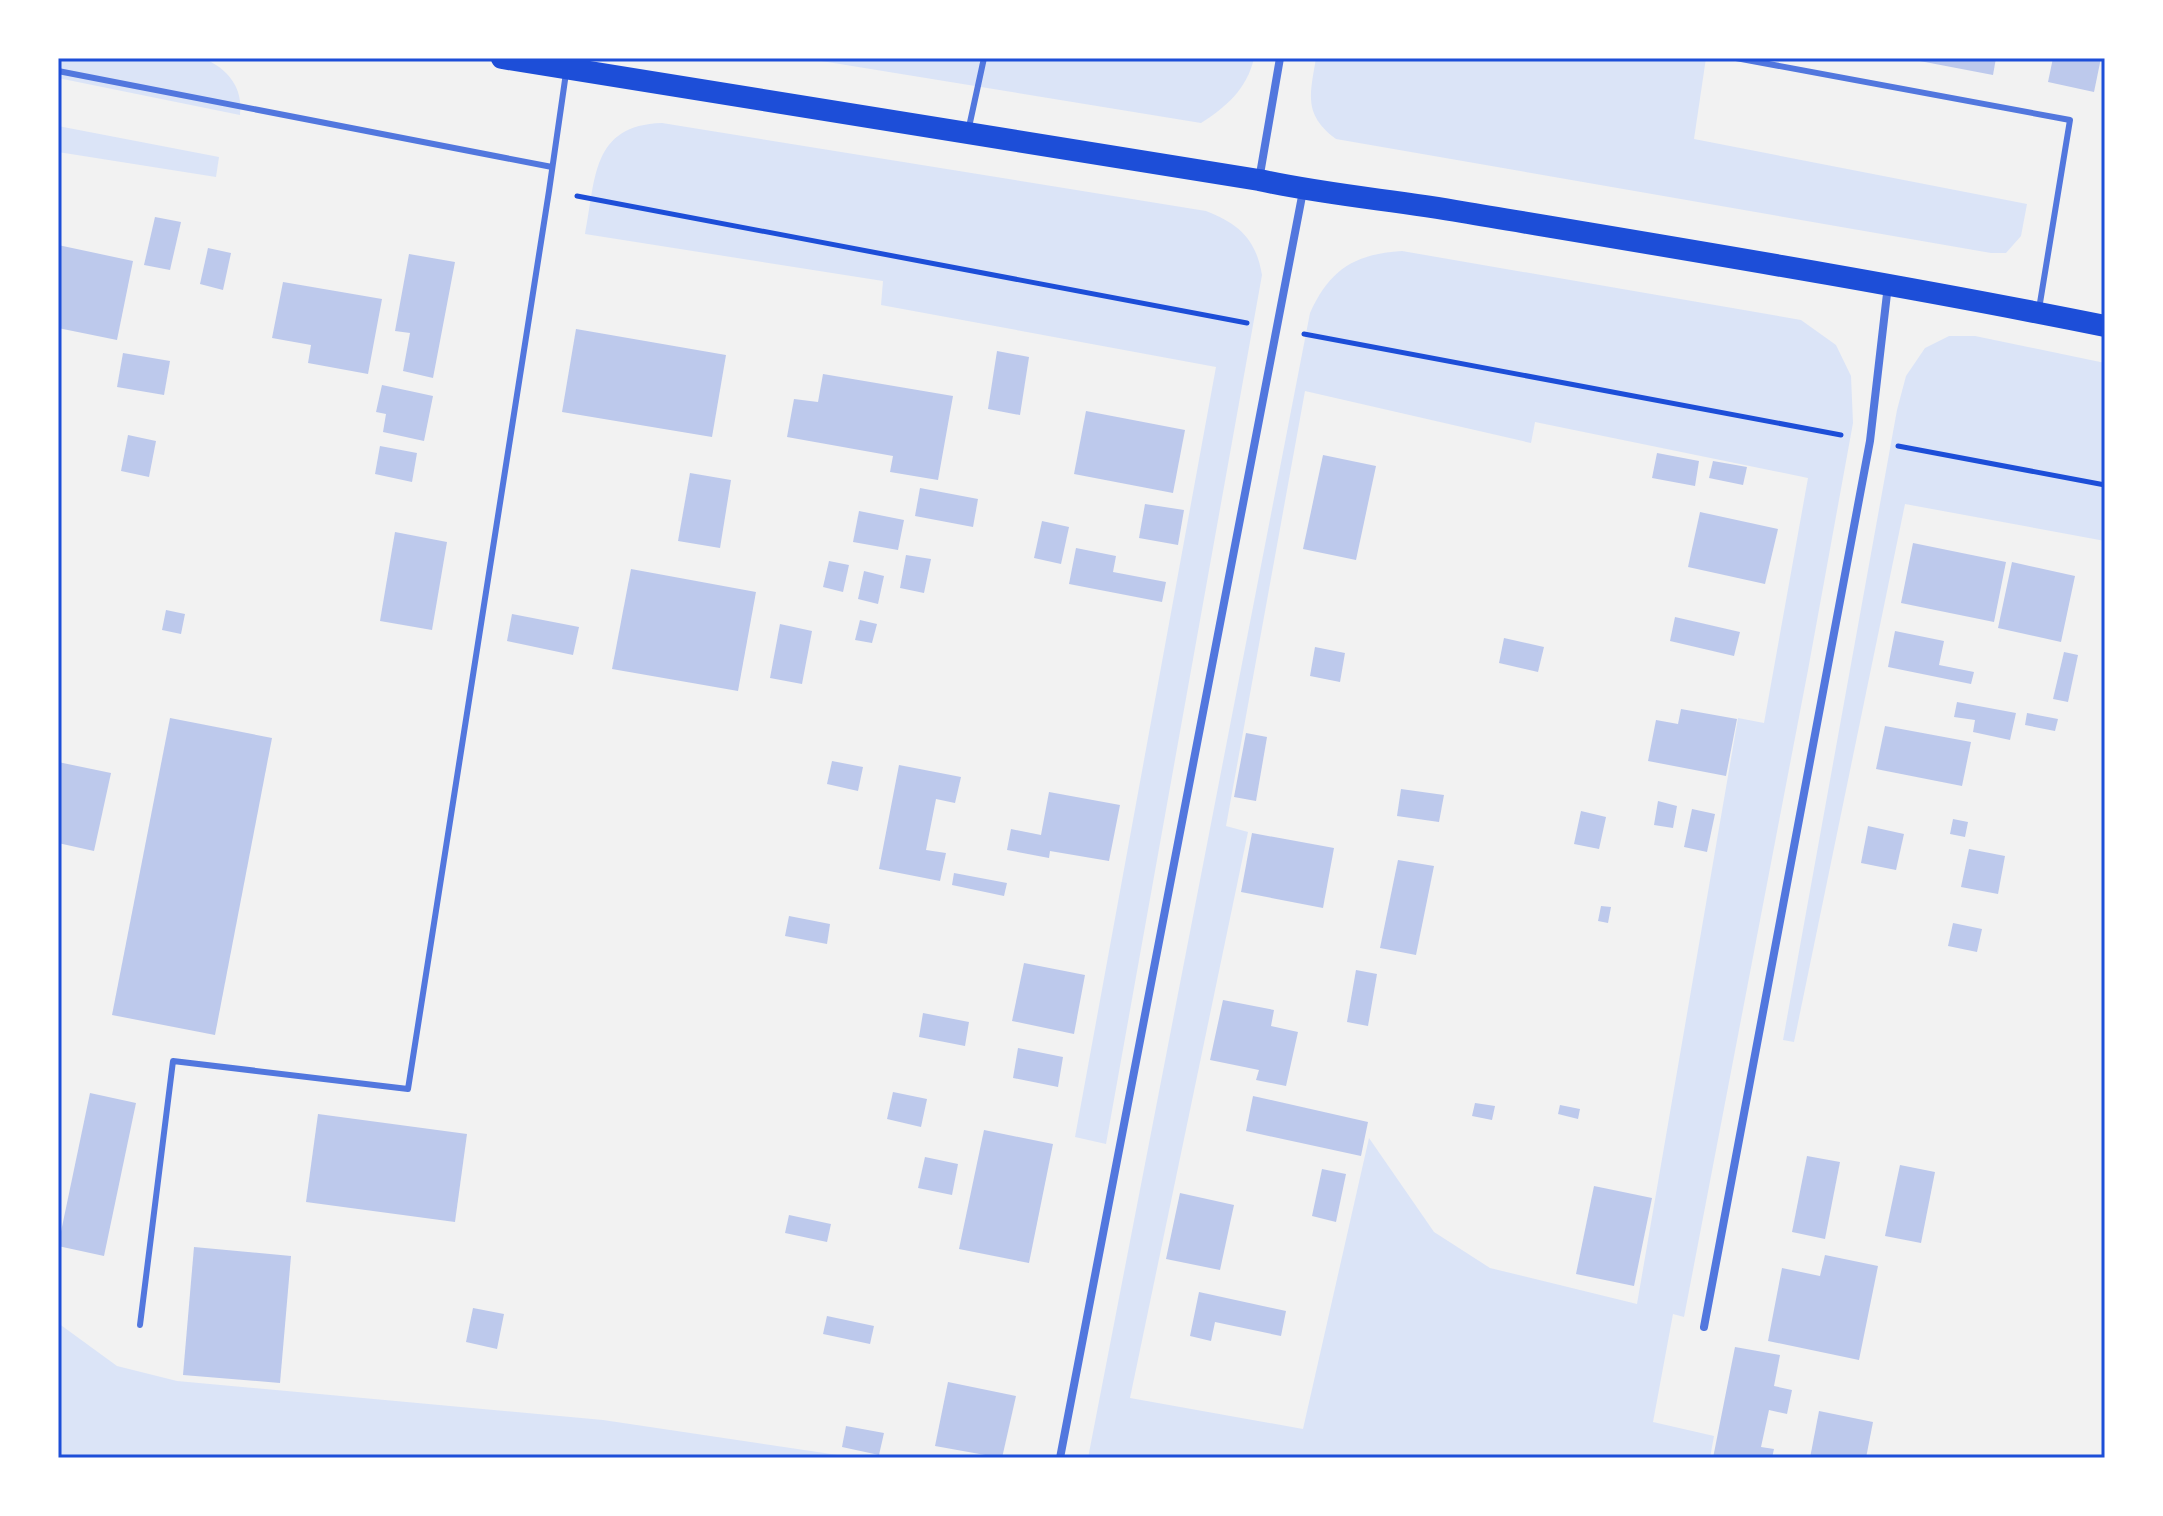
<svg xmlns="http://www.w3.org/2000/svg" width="2163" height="1516" font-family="'Nunito Sans',sans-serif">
	<rect width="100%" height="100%" fill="#f2f2f2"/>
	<!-- green -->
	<g fill="#dbe4f7" fill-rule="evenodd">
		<path d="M 58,58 L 203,58 C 228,69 243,87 240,115 L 58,78 Z"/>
		<path d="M 803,58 L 1254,58 C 1247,89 1226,107 1201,123 Z"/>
		<path d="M 1316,58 L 1706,58 L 1694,139 L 2027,204 L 2021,236 L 2006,253 L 1991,253 L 1336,139 C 1303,114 1310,95 1316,58 Z"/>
		<path d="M 662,123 L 1206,211 C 1239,224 1256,239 1262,275 L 1106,1144 L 1075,1137 L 1216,367 L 881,305 L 883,281 L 585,234 C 596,179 591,125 662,123 Z"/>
		<polygon points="58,126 219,157 216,177 58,152"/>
		<path d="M 1402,251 L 1801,320 L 1836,345 L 1851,376 L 1853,423 L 1808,670 L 1684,1317 L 1673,1314 L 1653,1422 L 1714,1436 L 1710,1458 L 1088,1458 L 1310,313 C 1330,269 1355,254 1402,251 ZM 1305,391 L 1531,443 L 1535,422 L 1808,478 L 1764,723 L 1738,718 L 1637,1304 L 1490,1268 L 1434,1232 L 1369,1138 L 1303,1429 L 1130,1398 L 1248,832 L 1226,826 Z"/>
		<polygon points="1949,336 1975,336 2105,363 2105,541 1905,504 1794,1042 1783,1040 1897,410 1906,376 1925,348"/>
		<polygon points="58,1323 117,1366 177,1381 603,1420 858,1458 58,1458"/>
	</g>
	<!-- building -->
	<g fill="#bdc9ec">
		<polygon points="1904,58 1996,58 1993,75"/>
		<polygon points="2053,58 2101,58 2094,92 2048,82"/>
		<polygon points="155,217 181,222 170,270 144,265"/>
		<polygon points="58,245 133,261 117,340 58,328"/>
		<polygon points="208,248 231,253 223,290 200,284"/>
		<polygon points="409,254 455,262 433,378 403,371 410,333 395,331"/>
		<polygon points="283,282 382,299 368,374 308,363 311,345 272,338"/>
		<polygon points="576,329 726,355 712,437 562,412"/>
		<polygon points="997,351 1029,357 1020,415 988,409"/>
		<polygon points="123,353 170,361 164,395 117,387"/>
		<polygon points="823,374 953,396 938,480 890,472 893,456 787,437 794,399 818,402"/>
		<polygon points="382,385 433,396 424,441 383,432 386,414 376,412"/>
		<polygon points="1086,411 1185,430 1173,493 1074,474"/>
		<polygon points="128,435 156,441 149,477 121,471"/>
		<polygon points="380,446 417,453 412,482 375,474"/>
		<polygon points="1657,453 1699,461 1695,486 1652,478"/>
		<polygon points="1323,455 1376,466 1356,560 1303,549"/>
		<polygon points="1713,461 1747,467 1743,485 1709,478"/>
		<polygon points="690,473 731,480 720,548 678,541"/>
		<polygon points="920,488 978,499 973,527 915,516"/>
		<polygon points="1145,504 1184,510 1178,545 1139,538"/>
		<polygon points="859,511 904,520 898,550 853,542"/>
		<polygon points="1700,512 1778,529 1765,584 1688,567"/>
		<polygon points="1042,521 1069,527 1061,564 1034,558"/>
		<polygon points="395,532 447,542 432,630 380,621"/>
		<polygon points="1913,543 2006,562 1994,622 1901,603"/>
		<polygon points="1076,548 1116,556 1113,572 1166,582 1162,602 1069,584"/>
		<polygon points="906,555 931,559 924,593 900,588"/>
		<polygon points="829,561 849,565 843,592 823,587"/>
		<polygon points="2012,562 2075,576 2061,642 1998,628"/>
		<polygon points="631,569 756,592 738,691 612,669"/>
		<polygon points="864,571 884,576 878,604 858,599"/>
		<polygon points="166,610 185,614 181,634 162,630"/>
		<polygon points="512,614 579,627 573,655 507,641"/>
		<polygon points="1675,617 1740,632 1734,656 1670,641"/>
		<polygon points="860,620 877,624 872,643 855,640"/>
		<polygon points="780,624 812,631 802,684 770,678"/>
		<polygon points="1895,631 1944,641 1939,665 1974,672 1971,684 1888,667"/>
		<polygon points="1504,638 1544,647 1538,672 1499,663"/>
		<polygon points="1315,647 1345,653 1340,682 1310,676"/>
		<polygon points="2064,652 2078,655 2068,702 2053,699"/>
		<polygon points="1957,702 2016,713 2010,740 1973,732 1975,720 1954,717"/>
		<polygon points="1681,709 1737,719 1726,776 1648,761 1656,720 1678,724"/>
		<polygon points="2027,713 2058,719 2055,731 2025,725"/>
		<polygon points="170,718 272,738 215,1035 112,1015"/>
		<polygon points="1885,726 1971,742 1962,786 1876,769"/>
		<polygon points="1246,733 1267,737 1256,801 1234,797"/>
		<polygon points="832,761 863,767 858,791 827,784"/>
		<polygon points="58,762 111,773 94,851 58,843"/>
		<polygon points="899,765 961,777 955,803 936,799 926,850 946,853 940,881 879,869"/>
		<polygon points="1401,789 1444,795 1439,822 1397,816"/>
		<polygon points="1049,792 1120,805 1109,861 1050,851 1049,858 1007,850 1011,829 1041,835"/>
		<polygon points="1658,801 1677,806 1673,828 1654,825"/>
		<polygon points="1692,809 1715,814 1707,852 1684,847"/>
		<polygon points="1581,811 1606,817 1599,849 1574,844"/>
		<polygon points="1953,819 1968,822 1965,837 1950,834"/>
		<polygon points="1868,826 1904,834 1896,870 1861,863"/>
		<polygon points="1252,833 1334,848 1323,908 1241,892"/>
		<polygon points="1969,849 2005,856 1998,894 1961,887"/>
		<polygon points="1398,860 1434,866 1416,955 1380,948"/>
		<polygon points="954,873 1007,883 1004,896 952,885"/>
		<polygon points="1601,906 1611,907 1608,923 1598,921"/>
		<polygon points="789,916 830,924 827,944 785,936"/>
		<polygon points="1953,923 1982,929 1977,952 1948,946"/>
		<polygon points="1024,963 1085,975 1074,1034 1012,1021"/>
		<polygon points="1356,970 1377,974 1368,1026 1347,1022"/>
		<polygon points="1223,1000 1274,1010 1271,1026 1298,1032 1286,1086 1256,1080 1259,1070 1210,1060"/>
		<polygon points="923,1013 969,1022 965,1046 919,1037"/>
		<polygon points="1018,1048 1063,1057 1058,1087 1013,1078"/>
		<polygon points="893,1092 927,1099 921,1127 887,1119"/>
		<polygon points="90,1093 136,1103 104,1256 58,1246"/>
		<polygon points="1253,1096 1368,1122 1361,1156 1246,1131"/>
		<polygon points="1475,1103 1495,1106 1492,1120 1472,1116"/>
		<polygon points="1560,1105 1580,1109 1578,1119 1558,1114"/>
		<polygon points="318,1114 467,1134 455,1222 306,1202"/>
		<polygon points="984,1130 1053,1144 1029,1263 959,1249"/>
		<polygon points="1807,1156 1840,1162 1825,1239 1792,1232"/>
		<polygon points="925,1157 958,1164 952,1195 918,1188"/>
		<polygon points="1900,1165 1935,1172 1921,1243 1885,1236"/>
		<polygon points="1322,1169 1346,1174 1336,1222 1312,1216"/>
		<polygon points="1594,1186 1652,1198 1634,1286 1576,1274"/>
		<polygon points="1180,1193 1234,1205 1220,1270 1166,1259"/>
		<polygon points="789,1215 831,1224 827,1242 785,1233"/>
		<polygon points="194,1247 291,1256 280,1383 183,1375"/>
		<polygon points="1825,1255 1878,1266 1859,1360 1768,1341 1782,1268 1820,1276"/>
		<polygon points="1199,1292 1286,1311 1281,1336 1215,1322 1211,1341 1190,1336"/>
		<polygon points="473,1308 504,1314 497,1349 466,1342"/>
		<polygon points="827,1316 874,1326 870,1344 823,1334"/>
		<polygon points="1735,1347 1780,1355 1774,1386 1792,1390 1787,1414 1769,1410 1761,1447 1774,1449 1772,1458 1713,1458"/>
		<polygon points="948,1382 1016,1396 1002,1458 935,1446"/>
		<polygon points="1819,1411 1873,1422 1866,1458 1810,1458"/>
		<polygon points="846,1426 884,1433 879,1455 842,1447"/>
	</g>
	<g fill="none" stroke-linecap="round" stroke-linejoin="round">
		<!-- path -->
		<g stroke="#1d4ed8" stroke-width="5">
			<polyline points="577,196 1247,323"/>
			<polyline points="1304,334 1841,435"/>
			<polyline points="1898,446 2105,485"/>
		</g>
		<!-- service -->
		<g stroke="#5277de" stroke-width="6">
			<polyline points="1736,58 2070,120 2039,309"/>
			<polyline points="58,71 552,167"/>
			<polyline points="969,127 984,58"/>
			<polyline points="140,1325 173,1061 408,1089 549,191 566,73"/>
		</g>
		<!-- minor -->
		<g stroke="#5277de" stroke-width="8">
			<polyline points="1259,180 1280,58"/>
			<polyline points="1704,1327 1870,441 1888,285"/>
			<polyline points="1060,1458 1303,191"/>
		</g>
		<!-- trunk -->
		<path stroke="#1d4ed8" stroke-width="22" d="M 502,58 L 1259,180 C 1326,195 1394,200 1462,212 C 1676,248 1892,283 2105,326"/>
	</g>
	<!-- border -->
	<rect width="2163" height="1516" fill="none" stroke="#ffffff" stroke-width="120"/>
	<rect x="60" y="60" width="2043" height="1396" fill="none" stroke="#1d4ed8" stroke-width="3"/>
</svg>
